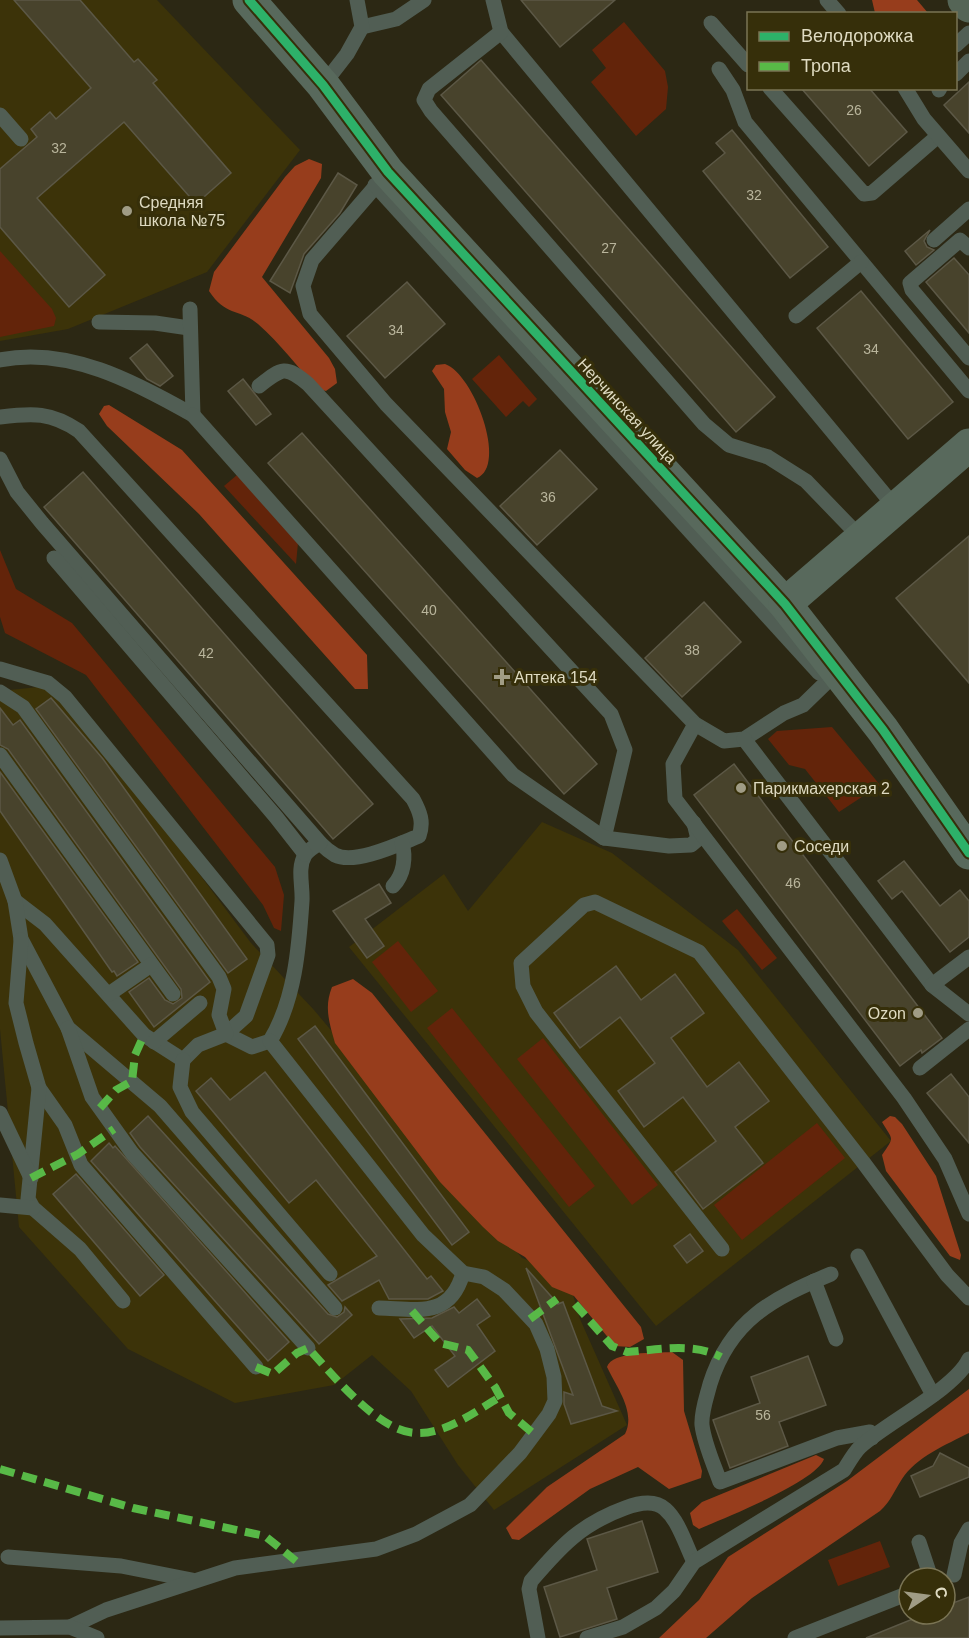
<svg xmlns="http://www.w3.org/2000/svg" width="969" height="1638" font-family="Helvetica,sans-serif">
	<rect width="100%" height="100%" fill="#2c2814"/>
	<!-- built -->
	<g fill="#3c3309">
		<polygon points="0,0 157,0 300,150 207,272 68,329 0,341"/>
		<polygon points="58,685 251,943 314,1010 522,1258 567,1274 580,1319 627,1425 494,1510 458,1465 411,1391 372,1355 334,1385 235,1403 128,1349 19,1227 0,1029 0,691"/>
		<polygon points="542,822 612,853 738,950 891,1141 656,1326 349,947 444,874 468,911"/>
	</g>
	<!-- green -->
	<g fill="#63240a">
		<polygon points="624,22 665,71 668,87 666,109 636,136 591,82 606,68 592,50"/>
		<polygon points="0,251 52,309 56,318 54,326 0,337"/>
		<polygon points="499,355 537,399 529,407 523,401 506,417 472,379"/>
		<polygon points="237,475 298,543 296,564 224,486"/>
		<polygon points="0,550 16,589 72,623 275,867 284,895 281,931 274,928 263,905 86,675 5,633 0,617"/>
		<polygon points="832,727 880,785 839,812 805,769 789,765 768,739 777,731"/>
		<polygon points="737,909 777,958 762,970 722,921"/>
		<polygon points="398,941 438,991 411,1012 372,962"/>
		<polygon points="452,1008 595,1186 569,1207 427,1028"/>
		<polygon points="543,1038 658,1185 632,1205 517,1059"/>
		<polygon points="817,1123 845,1158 742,1240 714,1205"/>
		<polygon points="880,1541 890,1567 838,1586 828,1560"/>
	</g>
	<!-- forest -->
	<g fill="#973d1c">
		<polygon points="872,0 917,0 928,13 875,13"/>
		<path d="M 309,159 L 322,164 L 321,178 L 262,277 L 329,358 L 335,369 L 337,383 L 326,391 L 318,389 C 298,368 280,343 258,324 C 239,308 226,317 209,291 L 214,272 L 285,177 L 295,166 Z"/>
		<path d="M 445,364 C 474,374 508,466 477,478 L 465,470 L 447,449 L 451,432 L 445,412 L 444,389 L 432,371 L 436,365 Z"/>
		<polygon points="109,405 182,450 367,655 368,689 355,689 199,514 107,426 99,414 104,406"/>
		<path d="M 353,979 L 372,993 L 641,1327 L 644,1339 L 630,1347 L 615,1346 L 574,1296 L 552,1287 L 525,1257 L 498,1241 L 483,1227 L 440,1182 L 335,1043 C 329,1022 324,1007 332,987 Z"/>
		<path d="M 890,1116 L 895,1117 L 902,1124 L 936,1176 L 961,1255 L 960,1260 L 950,1256 L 886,1171 L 882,1155 C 895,1136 893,1141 882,1122 Z"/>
		<path d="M 672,1352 L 683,1360 L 684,1411 L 702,1471 L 701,1478 L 669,1489 L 638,1467 L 590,1489 L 519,1540 L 512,1539 L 506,1528 L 547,1487 L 625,1434 C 636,1412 617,1388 607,1367 C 612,1351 656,1353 672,1352 Z"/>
		<path d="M 969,1389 L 969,1433 C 947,1444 915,1458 902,1479 C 894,1491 891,1501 880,1511 L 752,1598 L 706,1638 L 659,1638 L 699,1600 L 728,1557 L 847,1481 Z"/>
		<path d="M 816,1455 L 824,1459 C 816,1482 724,1518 699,1529 L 693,1525 L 690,1513 L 702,1502 Z"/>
	</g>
	<!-- building -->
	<g fill="#48432c" stroke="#5c5846" stroke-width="1.5">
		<polygon points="14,0 80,0 134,62 138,59 157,80 153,83 231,173 196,204 124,122 37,198 105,275 69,307 0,227 0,169 37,137 31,129 50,112 56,119 91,88"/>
		<polygon points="521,0 615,0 560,47"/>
		<polygon points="481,60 775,397 736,432 441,95"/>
		<polygon points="969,82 969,133 944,105"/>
		<polygon points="801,88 869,88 907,132 869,166"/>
		<polygon points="732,130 828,247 790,278 703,171 725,153 716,143"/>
		<polygon points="338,173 357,185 340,213 304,254 290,293 270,281"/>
		<polygon points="930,230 924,241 927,247 934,250 916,265 905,251"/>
		<polygon points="954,258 969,275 969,333 926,282"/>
		<polygon points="407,282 445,324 385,378 347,336"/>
		<polygon points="861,291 953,402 908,439 817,328"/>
		<polygon points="147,344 173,376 160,386 147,379 130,358"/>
		<polygon points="243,379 271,414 256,425 228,391"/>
		<polygon points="302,433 597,764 564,794 268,463"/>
		<polygon points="560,450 597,489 537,545 500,506"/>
		<polygon points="83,472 373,804 333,839 44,507"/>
		<polygon points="969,536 969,683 896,598"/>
		<polygon points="704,602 741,642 682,697 645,658"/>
		<polygon points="51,698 103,759 247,959 228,973 36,709"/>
		<polygon points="0,708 13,725 20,720 210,982 154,1027 129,992 149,978 165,1000 173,1004 182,998 181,989 8,749 0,745"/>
		<polygon points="734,764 942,1038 922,1053 921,1050 900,1066 694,795"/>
		<polygon points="0,772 138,962 117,976 114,971 112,972 0,811"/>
		<polygon points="904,861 940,906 960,890 969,901 969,937 950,952 902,891 892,899 878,881"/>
		<polygon points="379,884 391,903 365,919 384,946 367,958 333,911"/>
		<polygon points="616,966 641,1000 675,974 704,1013 671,1038 707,1087 739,1062 769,1101 735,1127 763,1163 703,1209 675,1172 716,1141 683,1097 644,1127 618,1091 655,1063 620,1017 580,1048 554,1013"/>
		<polygon points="315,1026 469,1232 452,1245 298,1039"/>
		<polygon points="265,1072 427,1279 431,1276 443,1291 428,1299 389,1299 379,1280 342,1301 328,1285 377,1256 316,1180 289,1203 196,1091 211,1078 230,1100"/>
		<polygon points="951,1074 969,1097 969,1143 927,1093"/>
		<polygon points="148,1116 328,1314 337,1317 344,1312 345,1307 352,1315 319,1344 140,1147 130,1133"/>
		<polygon points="109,1143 113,1148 115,1146 289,1342 268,1361 91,1161"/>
		<polygon points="76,1174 164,1275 140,1296 53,1194"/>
		<polygon points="690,1234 703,1251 687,1263 674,1246"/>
		<polygon points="526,1268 558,1304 563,1302 602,1406 617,1411 571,1424 564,1404 564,1392 573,1395"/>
		<polygon points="477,1299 490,1316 477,1325 495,1351 448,1387 435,1370 455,1356 432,1326 414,1338 400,1319 432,1318 454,1307 459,1313"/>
		<polygon points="808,1356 826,1405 779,1422 788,1446 730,1468 713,1420 760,1403 751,1377"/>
		<polygon points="940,1453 969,1468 969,1477 920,1497 911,1476 933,1466"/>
		<polygon points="642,1521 658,1572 607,1588 617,1619 560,1637 544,1587 597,1570 587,1539"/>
		<polygon points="969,1597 969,1638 866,1638 925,1614 945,1614 945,1606"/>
	</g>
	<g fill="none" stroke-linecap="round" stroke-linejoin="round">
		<!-- lane -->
		<g stroke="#515e54" stroke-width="15">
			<polyline points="493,0 501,32 895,507"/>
			<polyline points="827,0 839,14"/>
			<polyline points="711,23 748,65"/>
			<polyline points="362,27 396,19 424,0"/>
			<polyline points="501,32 429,89 424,100 431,111 704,424 729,445 768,457 806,481 861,538"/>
			<polyline points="956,45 969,33"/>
			<polyline points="719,69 733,90 745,122 969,391"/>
			<polyline points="956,74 969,61"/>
			<polyline points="323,85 347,54 362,27 357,0"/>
			<polyline points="770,88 864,194 872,193 938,136"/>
			<polyline points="905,88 924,119 969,171"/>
			<polyline points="939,90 940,88"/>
			<polyline points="0,115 21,139"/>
			<polyline points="388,172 312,260 303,286 310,314 386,404 695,724 724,741 744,739 784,713 803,705 837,672"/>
			<polyline points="375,185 819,673"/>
			<polyline points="934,240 969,209"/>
			<polyline points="969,248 960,240 910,283 912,290 969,358"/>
			<polyline points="796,316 861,262"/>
			<polyline points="99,322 155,323 189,328"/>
			<path d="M 0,360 C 68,346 135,382 193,415 L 190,309"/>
			<path d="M 259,386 C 282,368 285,365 308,384 L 611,714 L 625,750 L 604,838"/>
			<polyline points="193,415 513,775 604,838 669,846 691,845 698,839 694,823"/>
			<path d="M 0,417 C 33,413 51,412 79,431 L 413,799 C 420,812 424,822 419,836 C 399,844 355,865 335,855 C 330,852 324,847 320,843"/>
			<path d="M 0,459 L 17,492 L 42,523 L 320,843 C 315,846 308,850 305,855 C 297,868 303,886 302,901 C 299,947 295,1000 270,1041 L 252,1047 L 226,1034 L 246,1016 L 268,955 L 267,945 L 65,697 L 48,683 L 0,669"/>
			<polyline points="54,558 276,817 305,854"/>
			<polyline points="0,692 23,707 219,977 224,989 219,1015 226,1034 198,1045 183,1060 144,1035 45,924 15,901"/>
			<polyline points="695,724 673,764 675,799 904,1098 945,1159 969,1214"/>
			<polyline points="744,739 932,985 969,1014"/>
			<polyline points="0,755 173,994"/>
			<polyline points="0,860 15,901 21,939 68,1028 160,1106 335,1308"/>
			<path d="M 393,886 C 404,875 406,857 402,843"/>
			<polyline points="21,940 16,1003 26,1043 39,1088 65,1125 81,1165 256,1367"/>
			<polyline points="932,985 969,957"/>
			<polyline points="109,994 151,965"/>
			<polyline points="68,1028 92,1097 132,1153 308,1348"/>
			<polyline points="154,1042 200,1003"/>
			<polyline points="183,1060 180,1087 192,1112 330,1274"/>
			<polyline points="920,1068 969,1029"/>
			<polyline points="39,1088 28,1199 33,1208 80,1249 123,1301"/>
			<polyline points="0,1113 31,1178"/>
			<polyline points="0,1205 33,1208"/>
			<polyline points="722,1249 536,1012 523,986 521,963 584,905 595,902 699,952 863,1162 947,1275 969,1298"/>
			<polyline points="858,1256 933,1395"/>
			<path d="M 831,1274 C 773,1298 730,1320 710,1384 C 707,1396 701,1412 702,1425 C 704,1443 714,1465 720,1482 L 837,1438 L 870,1432 L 872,1438"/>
			<polyline points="814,1281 836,1339"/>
			<path d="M 379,1308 C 417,1309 450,1319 463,1273"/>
			<polyline points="919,1542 931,1578"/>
			<polyline points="8,1557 121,1566 192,1580"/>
			<polyline points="954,1575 961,1543 969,1529"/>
			<polyline points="70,1627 106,1610 235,1568 376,1549 416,1534 470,1505 520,1453 549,1414 555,1401 554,1377 547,1349 536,1324 504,1290 484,1277 463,1273 423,1235 270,1041"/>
			<polyline points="0,1628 70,1627 97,1638"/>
			<path d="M 538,1638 L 529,1589 L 531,1581 C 561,1546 581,1524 625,1508 C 638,1503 654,1499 665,1509 C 679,1521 686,1546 694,1562"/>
			<path d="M 587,1638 L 623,1627 L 656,1608 L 674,1591 L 694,1562 L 844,1470 C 849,1462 854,1453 860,1447 C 886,1423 955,1389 969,1359"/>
			<polyline points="795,1638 909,1593"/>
		</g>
		<!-- secondary -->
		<g stroke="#58695c" stroke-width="33">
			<polyline points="249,0 323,85 388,172 785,604 883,730 969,853"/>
			<polyline points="785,604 969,445"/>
		</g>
		<!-- primary -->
		<polyline stroke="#556556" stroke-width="33" points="964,0 969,6"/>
		<!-- quiet -->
		<g stroke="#58b947" stroke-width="8" stroke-dasharray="15 8" stroke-linecap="butt">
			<polyline points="100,1108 116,1090 132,1081 135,1055 144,1035"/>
			<polyline points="31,1178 78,1154 114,1129"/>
			<path d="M 575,1304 L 612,1346 L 627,1352 C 657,1350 693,1342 721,1357"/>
			<polyline points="412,1311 440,1343 468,1350 495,1387 509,1413 534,1434"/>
			<polyline points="530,1319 557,1299"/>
			<path d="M 256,1367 L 273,1374 L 297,1353 L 308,1348 C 333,1375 379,1433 417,1433 C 446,1434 476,1411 500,1397"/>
			<polyline points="0,1469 133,1508 265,1536 296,1561"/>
		</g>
		<!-- cycleway casing -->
		<g stroke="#362f0a" stroke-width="13">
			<polyline id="cycleway" points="249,0 323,85 388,172 785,604 883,730 969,853"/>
		</g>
		<!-- cycleway -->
		<use href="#cycleway" stroke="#2db169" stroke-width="9"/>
	</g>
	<!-- markers -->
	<g fill="#a09c85" stroke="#362f0a" stroke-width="2">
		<circle cx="127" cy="211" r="6"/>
		<path d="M499 668h6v6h6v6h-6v6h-6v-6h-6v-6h6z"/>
		<circle cx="741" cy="788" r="6"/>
		<circle cx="782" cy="846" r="6"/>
		<circle cx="918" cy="1013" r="6"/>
	</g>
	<g text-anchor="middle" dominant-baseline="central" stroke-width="6" stroke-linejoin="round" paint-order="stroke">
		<!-- number labels -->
		<g font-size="14" fill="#b9b59c">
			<text x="854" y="110">26</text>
			<text x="59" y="148">32</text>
			<text x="754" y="195">32</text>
			<text x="609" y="248">27</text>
			<text x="396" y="330">34</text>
			<text x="871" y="349">34</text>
			<text x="548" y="497">36</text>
			<text x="429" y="610">40</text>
			<text x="692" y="650">38</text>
			<text x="206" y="653">42</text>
			<text x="793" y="883">46</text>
			<text x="763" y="1415">56</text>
		</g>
		<!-- poi labels -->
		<g font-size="16" fill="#dfdbc2" stroke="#362f0a" text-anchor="start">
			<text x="139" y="202">Средняя<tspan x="139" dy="18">школа №75</tspan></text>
			<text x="514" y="677">Аптека 154</text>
			<text x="753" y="788">Парикмахерская 2</text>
			<text x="794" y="846">Соседи</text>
			<text x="906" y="1013" text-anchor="end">Ozon</text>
		</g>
		<!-- street labels -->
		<g font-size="16" fill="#dfdbc2" stroke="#362f0a">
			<text transform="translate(627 411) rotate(47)">Нерчинская улица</text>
		</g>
	</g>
	<!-- legend -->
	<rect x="747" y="12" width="210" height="78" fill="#362f0a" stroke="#7a7454" stroke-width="1.5"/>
	<rect x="759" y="32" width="30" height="9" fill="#2db169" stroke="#7a7454" stroke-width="1.5"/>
	<text x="801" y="42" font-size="18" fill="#dfdbc2">Велодорожка</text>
	<rect x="759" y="62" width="30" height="9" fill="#58b947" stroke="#7a7454" stroke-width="1.5"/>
	<text x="801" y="72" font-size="18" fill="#dfdbc2">Тропа</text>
	<!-- north arrow -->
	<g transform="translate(927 1596) rotate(77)"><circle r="28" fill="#362f0a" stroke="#7a7454" stroke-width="1.5"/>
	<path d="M0-4.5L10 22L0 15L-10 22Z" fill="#a09c85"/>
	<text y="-9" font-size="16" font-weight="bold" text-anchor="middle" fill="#dfdbc2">С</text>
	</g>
</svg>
